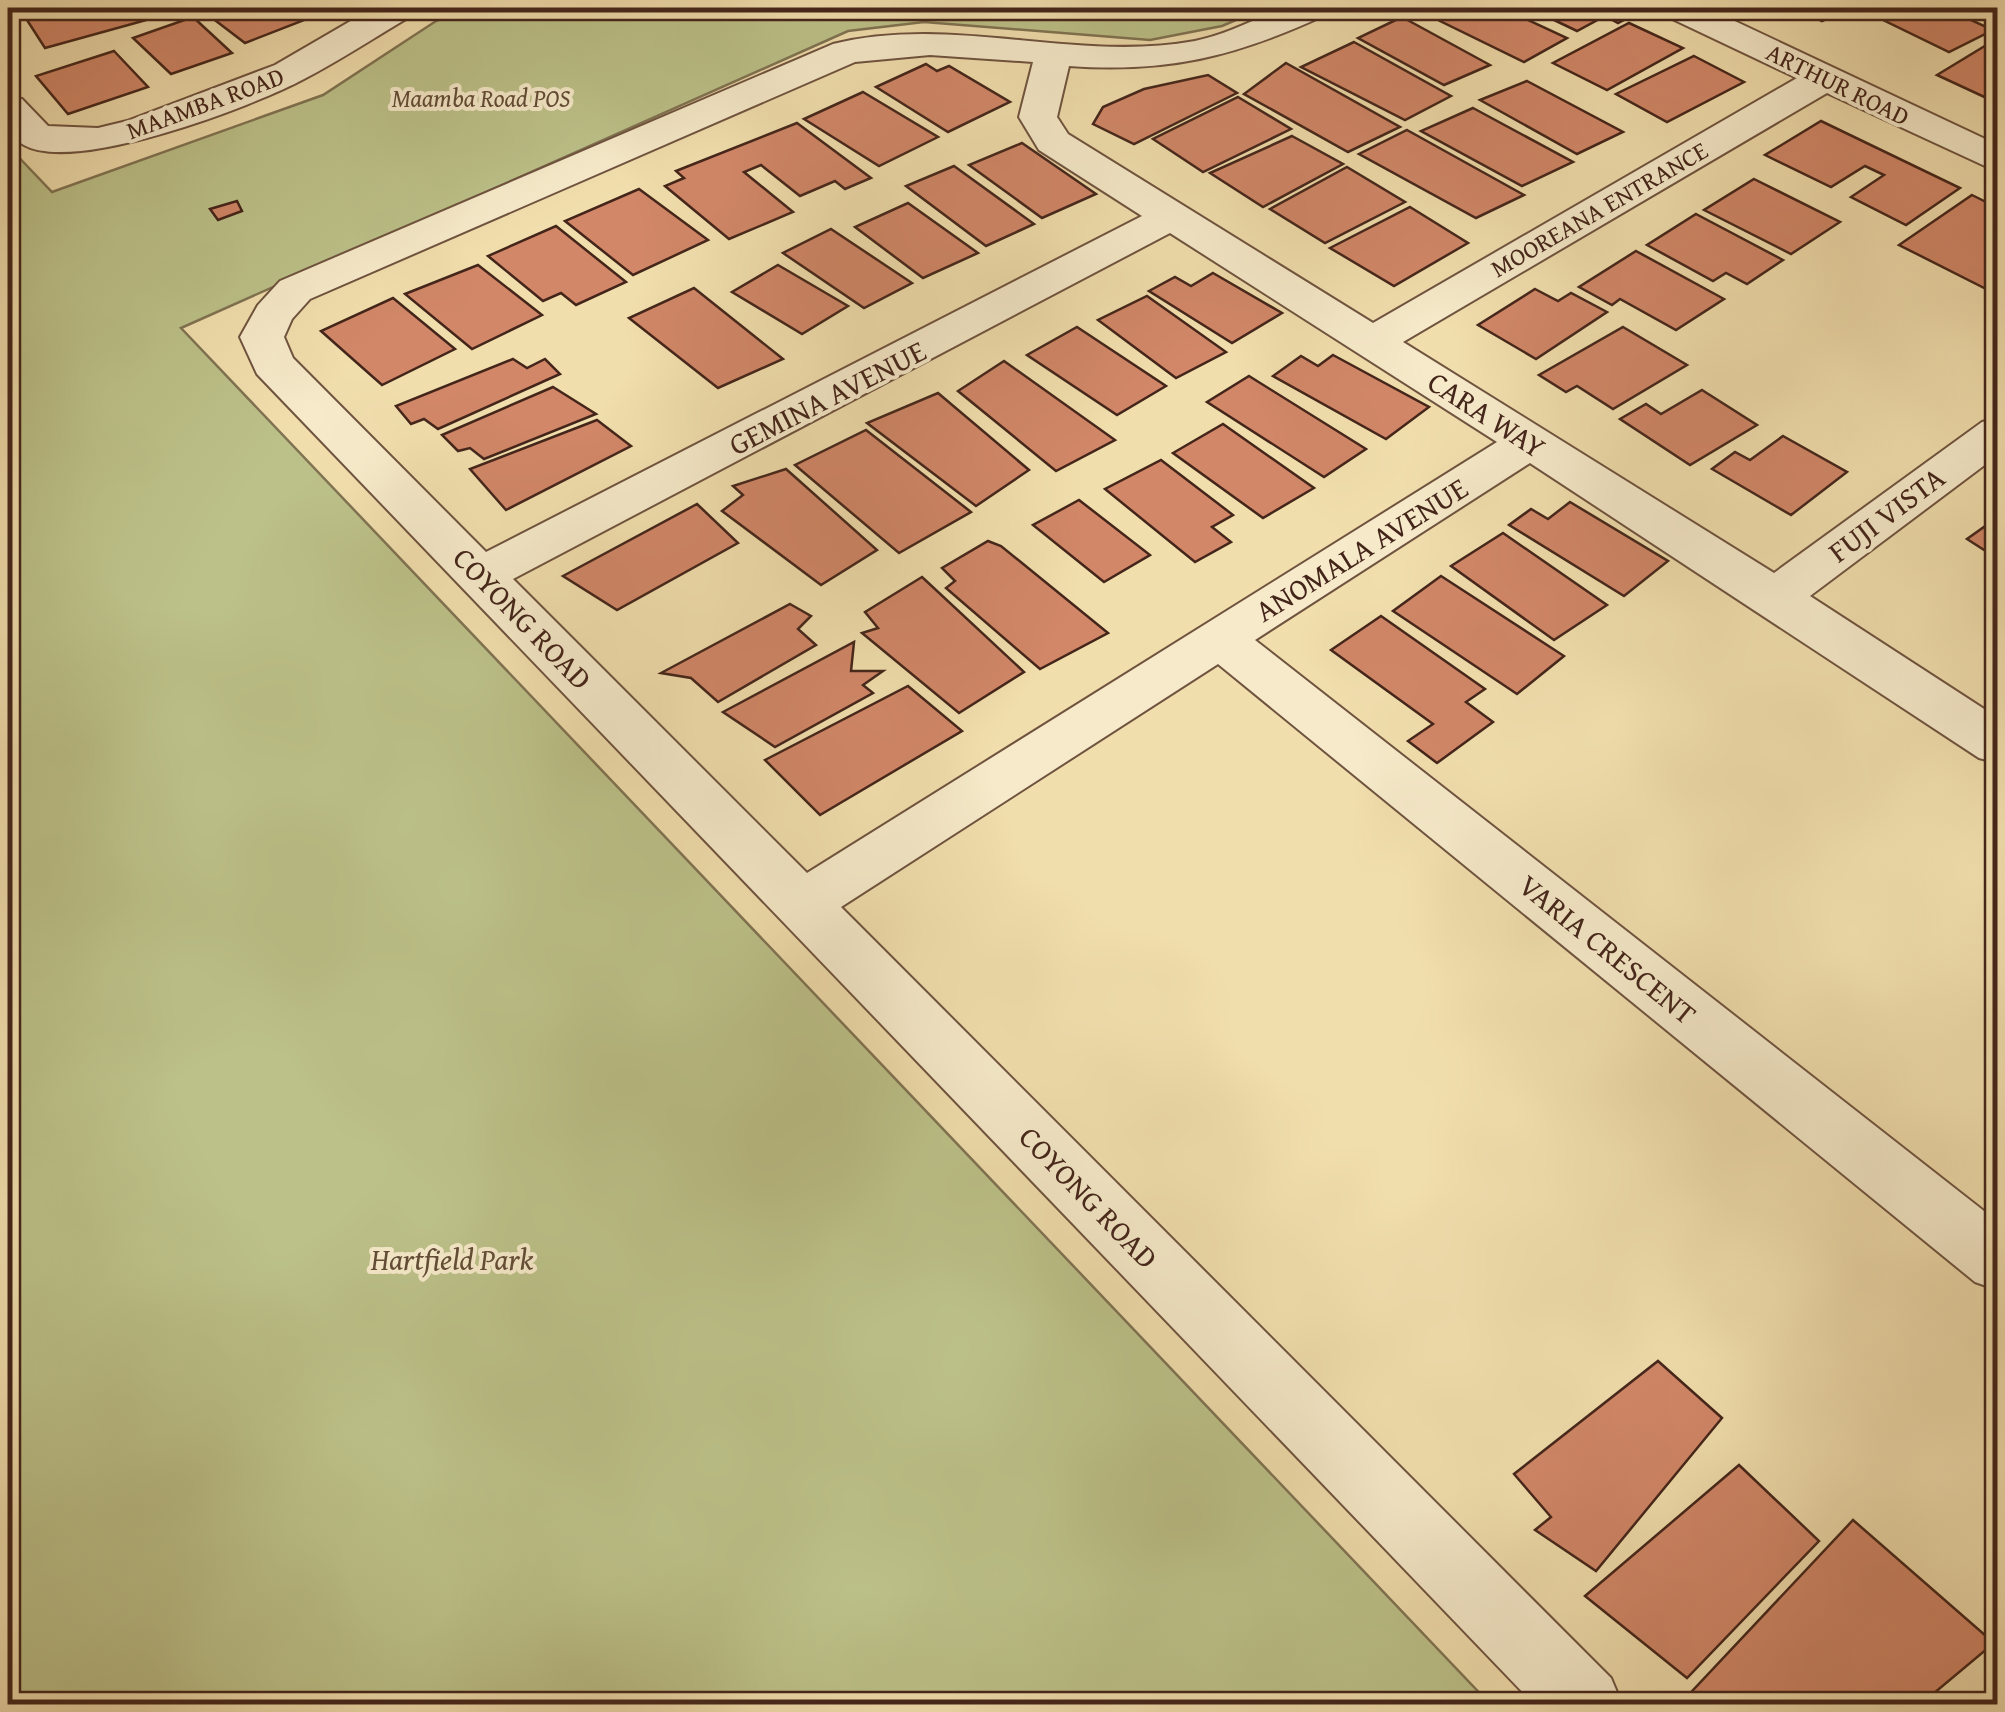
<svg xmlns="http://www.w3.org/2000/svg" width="2005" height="1712" font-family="'Gentium Book Plus',serif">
	<rect width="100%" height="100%" fill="#f1dead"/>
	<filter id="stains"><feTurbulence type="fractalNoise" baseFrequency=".002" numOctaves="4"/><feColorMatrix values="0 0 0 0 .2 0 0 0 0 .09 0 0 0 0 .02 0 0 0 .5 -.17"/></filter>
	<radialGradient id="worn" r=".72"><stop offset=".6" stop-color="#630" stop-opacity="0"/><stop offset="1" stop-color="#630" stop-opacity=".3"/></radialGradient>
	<!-- green -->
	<polygon fill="#bcc189" stroke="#807352" stroke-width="2.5" points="469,8 1264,8 1222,26 1150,40 924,22 848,31 181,328 1490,1704 8,1704 8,146 52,192 323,95 436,21"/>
	<!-- building -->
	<g fill="#d18768" stroke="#44251a" stroke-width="2.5">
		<polygon points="73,8 143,8 150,19 45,48 27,20"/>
		<polygon points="199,8 299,8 312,17 245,43"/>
		<polygon points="1458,8 1502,8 1567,38 1524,62 1436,19"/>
		<polygon points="1529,8 1626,8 1637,13 1618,23 1605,16 1577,31"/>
		<polygon points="1811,8 1849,8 1822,21 1803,12"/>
		<polygon points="1896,8 1912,8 1925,14 1945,8 1993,30 1949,52 1877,17"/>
		<polygon points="193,17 232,53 171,74 133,38"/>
		<polygon points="1402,17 1490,65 1444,85 1358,38"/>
		<polygon points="1629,23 1683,48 1607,90 1553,63"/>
		<polygon points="1998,38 1998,98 1993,101 1937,75"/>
		<polygon points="1354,42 1451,96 1405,120 1301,67"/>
		<polygon points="114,51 148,87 68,114 36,76"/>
		<polygon points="1694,56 1744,82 1667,122 1616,94"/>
		<polygon points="1286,63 1400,127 1348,152 1244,94"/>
		<polygon points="926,64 937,71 949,66 1010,102 948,132 876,87"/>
		<polygon points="1208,75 1237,93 1134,144 1093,124 1103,107 1144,89"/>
		<polygon points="1527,81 1623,132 1577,154 1480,100"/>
		<polygon points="863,92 938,137 879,166 804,119"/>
		<polygon points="1238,97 1291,129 1203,172 1153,139"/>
		<polygon points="1473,108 1573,162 1522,186 1421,131"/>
		<polygon points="1821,121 1960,188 1906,225 1851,197 1884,175 1865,166 1831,187 1765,155"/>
		<polygon points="797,123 871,178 845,189 835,181 800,196 761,165 744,172 793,212 729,239 665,186 684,178 676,171"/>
		<polygon points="1407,130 1524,195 1476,218 1359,154"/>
		<polygon points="1292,136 1343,164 1263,207 1210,173"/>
		<polygon points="1022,143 1096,194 1042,218 969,165"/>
		<polygon points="954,166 1034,224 986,246 906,186"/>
		<polygon points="1347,167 1405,202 1325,243 1270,209"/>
		<polygon points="1754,179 1840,222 1791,254 1704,210"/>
		<polygon points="639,189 708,240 633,275 565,221"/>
		<polygon points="1972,195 1998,208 1998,295 1899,245"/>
		<polygon points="237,201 242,211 218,220 210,209"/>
		<polygon points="908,203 978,253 923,278 855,227"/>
		<polygon points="1410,207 1468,243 1394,286 1330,248"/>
		<polygon points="1696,214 1783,260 1747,284 1726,273 1713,281 1647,245"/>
		<polygon points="556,226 626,282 576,305 561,293 543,301 488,256"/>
		<polygon points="831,229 912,283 864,308 783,253"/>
		<polygon points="1636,251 1724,299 1676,330 1620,299 1612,305 1579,287"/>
		<polygon points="478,265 542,315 472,349 405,294"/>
		<polygon points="778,265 848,306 802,334 732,292"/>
		<polygon points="1213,273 1282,313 1232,343 1149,291 1175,277 1191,286"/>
		<polygon points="694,288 783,359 718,388 629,318"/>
		<polygon points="1535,289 1558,301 1571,293 1607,312 1536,359 1478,325"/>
		<polygon points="1147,296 1226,352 1176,378 1098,320"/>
		<polygon points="393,298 455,349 382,385 321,331"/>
		<polygon points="1077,327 1166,386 1117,415 1027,355"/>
		<polygon points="1623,327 1687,365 1613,409 1577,386 1566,392 1539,375"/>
		<polygon points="1333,355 1429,407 1386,439 1273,376 1301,356 1318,366"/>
		<polygon points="513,359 527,368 545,359 560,374 438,429 424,419 411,424 396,406"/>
		<polygon points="1004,361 1115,440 1056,471 958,391"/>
		<polygon points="1249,376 1366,449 1324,477 1207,402"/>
		<polygon points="553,387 596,414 484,459 470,448 458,451 442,435"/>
		<polygon points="1702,390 1757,425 1690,465 1620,419 1646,404 1661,414"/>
		<polygon points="938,393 1029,470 976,506 867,423"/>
		<polygon points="597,420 631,446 506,510 470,469"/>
		<polygon points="1223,424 1314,488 1263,518 1173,453"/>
		<polygon points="866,430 971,512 899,553 795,465"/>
		<polygon points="1783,436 1847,472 1791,515 1712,469 1735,452 1750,460"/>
		<polygon points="1161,460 1233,515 1212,527 1231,542 1195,562 1105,489"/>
		<polygon points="786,469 877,550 821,585 722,511 743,495 733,486"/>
		<polygon points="1079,500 1150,555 1104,582 1033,525"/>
		<polygon points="1570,502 1668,561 1624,596 1509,525 1531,509 1548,519"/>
		<polygon points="697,504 738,543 617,610 563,576"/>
		<polygon points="1998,517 1998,559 1967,539"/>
		<polygon points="1503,533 1607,605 1554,640 1451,566"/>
		<polygon points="988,541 1001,546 1108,633 1040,669 946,588 955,581 942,568"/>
		<polygon points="1441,576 1564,656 1517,694 1393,611"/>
		<polygon points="922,577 1024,672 959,713 862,633 878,628 865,612"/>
		<polygon points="790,604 811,616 798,629 816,645 718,702 691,678 661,673"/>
		<polygon points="1381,616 1485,689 1466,702 1493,722 1437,763 1408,741 1433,724 1331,650"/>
		<polygon points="854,642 851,671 883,671 863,685 873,693 775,747 723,712"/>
		<polygon points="908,686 962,731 820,815 765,760"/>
		<polygon points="1658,1361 1722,1418 1596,1571 1535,1530 1551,1517 1514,1474"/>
		<polygon points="1739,1465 1819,1541 1687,1678 1585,1596"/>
		<polygon points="1853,1520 1994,1643 1921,1704 1680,1704"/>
	</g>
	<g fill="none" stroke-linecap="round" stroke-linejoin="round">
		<!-- minor casing -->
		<g stroke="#6f533f" stroke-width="4">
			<g id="minor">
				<path d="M 373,8 L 416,8 L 411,16 C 375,37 341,60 304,79 C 254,106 75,174 24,145 C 18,142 12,134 8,129 L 8,96 L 22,99 L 48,126 L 98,128 L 127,121 L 275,65 Z"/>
				<path d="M 1282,8 L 1328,8 L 1323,16 C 1234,57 1168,73 1069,66 L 1057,117 L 1068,134 L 1373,323 L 1797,78 L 1666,16 L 1661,8 L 1707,8 L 1998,145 L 1998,172 L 1827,93 L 1403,342 L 1774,573 L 1982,422 L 1998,418 L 1998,455 L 1810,596 L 1998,718 L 1998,763 L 1979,758 L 1530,463 L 1255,640 L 1998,1222 L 1998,1290 L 1975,1282 L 1218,664 L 841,907 L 1611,1678 L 1622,1704 L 1534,1704 L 257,374 L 240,337 L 258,305 L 280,281 L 833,44 C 953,14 1074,63 1195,41 C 1225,35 1254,20 1282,8 ZM 930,55 L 1033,62 L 1019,117 L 1039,150 L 1142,216 L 486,552 L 293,358 L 284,337 L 292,319 L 310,299 L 855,62 ZM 1170,233 L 1497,442 L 807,873 L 513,579 Z"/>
			</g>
		</g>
		<!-- minor -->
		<use href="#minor" fill="#f6eaca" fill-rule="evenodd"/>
	</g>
	<g text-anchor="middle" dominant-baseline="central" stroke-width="8" stroke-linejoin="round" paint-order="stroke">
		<!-- far-street labels -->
		<g font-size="25" fill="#44251a" stroke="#f6eaca">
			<text transform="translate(1838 84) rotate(26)">ARTHUR ROAD</text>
			<text transform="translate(205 103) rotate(-20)">MAAMBA ROAD</text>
			<text transform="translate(1599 209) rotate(-30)">MOOREANA ENTRANCE</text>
		</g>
		<!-- far-park labels -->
		<g font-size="25" font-style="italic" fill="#624c36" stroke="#f6eaca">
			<text x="481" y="98">Maamba Road POS</text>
		</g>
		<!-- street labels -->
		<g font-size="30" fill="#44251a" stroke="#f6eaca">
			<text transform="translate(827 397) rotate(-27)">GEMINA AVENUE</text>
			<text transform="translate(1487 414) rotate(33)">CARA WAY</text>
			<text transform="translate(1886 514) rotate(-37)">FUJI VISTA</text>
			<text transform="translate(1361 549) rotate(-32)">ANOMALA AVENUE</text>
			<text transform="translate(523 618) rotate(46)">COYONG ROAD</text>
			<text transform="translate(1608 949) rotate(39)">VARIA CRESCENT</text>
			<text transform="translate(1089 1197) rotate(46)">COYONG ROAD</text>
		</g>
		<!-- park labels -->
		<g font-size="30" font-style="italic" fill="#624c36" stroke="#f6eaca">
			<text x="452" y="1259">Hartfield Park</text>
		</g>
	</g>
	<!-- margin -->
	<rect width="2005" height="1712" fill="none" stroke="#f1dead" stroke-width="40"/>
	<rect x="10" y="10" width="1985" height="1692" fill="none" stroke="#44251a" stroke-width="5"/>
	<rect x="20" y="20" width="1965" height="1672" fill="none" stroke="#44251a" stroke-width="2.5"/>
	<rect width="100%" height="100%" filter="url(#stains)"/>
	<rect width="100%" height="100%" fill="url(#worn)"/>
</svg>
